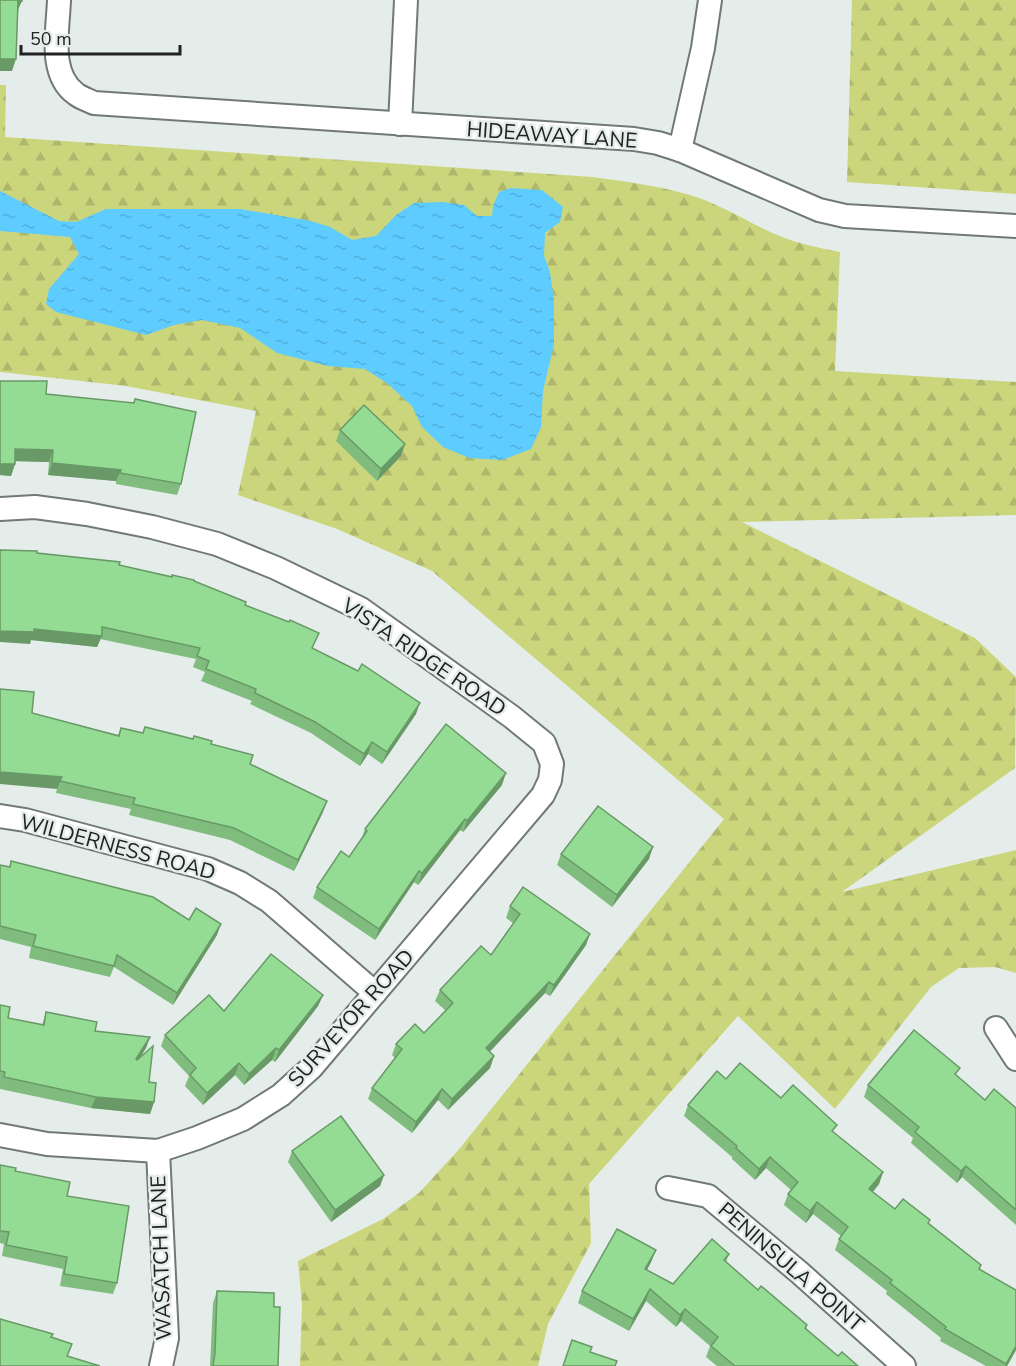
<svg xmlns="http://www.w3.org/2000/svg" width="1016" height="1366" font-family="'Nunito Sans',sans-serif">
	<defs>
		<pattern id="forest-firs" width="22" height="20" patternUnits="userSpaceOnUse" patternTransform="scale(1.5)"><rect width="22" height="20" fill="#cbd67c"/><path d="M5 1l3.5 6h-7zM16 11l3.5 6h-7z" fill="#aeb76b"/></pattern>
		<pattern id="water-ripples" width="26" height="14" patternUnits="userSpaceOnUse" patternTransform="scale(1.5)"><rect width="26" height="14" fill="#5eccfe"/><path d="M2 4q2-2 4 0t4 0M15 11q2-2 4 0t4 0" fill="none" stroke="#51afd9"/></pattern>
	</defs>
	<rect width="100%" height="100%" fill="#e5edea"/>
	<!-- forest -->
	<g fill="url(#forest-firs)">
		<polygon points="852,0 1016,0 1016,194 847,182"/>
		<path d="M 0,85 L 6,85 L 5,137 L 593,177 C 629,182 668,187 702,199 C 730,210 755,226 782,237 C 800,244 820,248 840,252 L 835,371 L 1016,382 L 1016,515 L 742,522 L 975,638 L 1016,677 L 1015,768 L 842,892 L 1016,850 L 1016,973 L 995,967 L 959,968 L 931,987 L 835,1109 L 738,1016 L 589,1184 L 591,1243 L 548,1324 L 538,1366 L 300,1366 L 302,1304 L 298,1261 L 383,1219 L 419,1193 L 460,1148 L 724,819 L 432,571 L 337,529 L 238,495 L 256,411 L 126,386 L 0,372 Z"/>
	</g>
	<!-- water -->
	<polygon fill="url(#water-ripples)" points="511,188 542,190 563,207 560,222 545,233 544,256 550,272 554,301 554,344 543,391 541,427 531,449 502,460 469,458 443,447 422,427 412,406 388,384 365,369 328,366 277,353 240,328 202,320 174,325 146,335 56,312 46,304 49,289 79,254 70,237 0,231 0,191 59,221 76,222 106,209 240,209 311,221 330,227 352,240 376,236 396,215 414,203 442,202 464,205 477,216 492,216 493,206 499,192"/>
	<g fill="none" stroke-linecap="round" stroke-linejoin="round">
		<!-- minor casing -->
		<g stroke="#717976" stroke-width="26">
			<g id="minor">
				<path d="M 59,0 C 58,30 48,74 76,94 C 81,98 88,100 94,103 L 634,139 L 658,143 L 680,150 L 819,210 L 845,216 L 1016,226"/>
				<polyline points="400,124 406,0"/>
				<polyline points="680,150 703,48 710,0"/>
				<polyline points="0,509 35,507 87,514 152,527 217,544 276,568 361,609 512,717 544,743 552,764 550,780 543,795 312,1067 281,1095 243,1119 197,1138 158,1151 47,1144 0,1135"/>
				<polyline points="0,816 25,820 208,869 240,883 269,901 375,993"/>
				<polyline points="996,1028 1016,1059"/>
				<polyline points="158,1151 167,1338 161,1366"/>
				<polyline points="668,1188 708,1196 800,1273 904,1366"/>
			</g>
		</g>
		<!-- minor -->
		<use href="#minor" stroke="#fff" stroke-width="22"/>
	</g>
	<!-- wall -->
	<g fill="#7fbc7e">
		<polygon points="0,381 46,394 133,403 135,399 181,484 177,495 116,484 116,481 48,475 49,462 15,461 15,464 11,476 0,475"/>
		<polygon points="340,430 405,444 401,456 377,481 336,441"/>
		<polygon points="37,553 119,565 194,581 245,605 416,714 382,764 368,754 360,766 311,733 250,704 252,701 201,681 205,672 193,667 196,659 100,639 97,647 31,640 30,644"/>
		<polygon points="32,713 118,735 121,728 143,733 145,727 211,744 250,764 323,812 294,871 230,840 129,815 131,809 56,793 57,789"/>
		<polygon points="502,785 463,832 460,830 418,885 414,882 375,940 313,898 317,887 349,857 361,840 365,829"/>
		<polygon points="561,854 649,859 612,907 557,865"/>
		<polygon points="11,861 189,920 217,935 173,1005 114,967 110,977 29,958 31,947 0,939 0,865 9,867"/>
		<polygon points="510,906 586,945 550,996 545,993 489,1052 494,1056 490,1068 448,1110 438,1100 412,1133 368,1099 372,1088 395,1058 392,1055 396,1044 424,1033 446,1011 435,1001 440,990 491,955 513,923 506,918"/>
		<polygon points="323,995 318,1006 275,1062 272,1060 244,1085 235,1075 203,1105 185,1086 189,1076 161,1046 165,1035 224,1011"/>
		<polygon points="0,1005 8,1018 42,1025 46,1012 95,1031 150,1037 146,1048 140,1058 149,1082 154,1102 150,1114 91,1108 0,1089"/>
		<polygon points="957,1076 985,1100 1016,1108 1016,1225 962,1177 957,1183 911,1143 913,1138 864,1097 868,1085"/>
		<polygon points="726,1079 781,1098 834,1133 883,1172 879,1184 873,1192 895,1209 929,1224 980,1269 1016,1350 1007,1366 986,1366 940,1341 941,1338 886,1294 887,1291 835,1250 839,1239 841,1236 813,1214 806,1223 784,1205 788,1194 791,1190 766,1168 755,1180 732,1159 732,1157 684,1116 688,1105"/>
		<polygon points="292,1151 384,1175 380,1186 331,1222 288,1162"/>
		<polygon points="0,1165 15,1171 67,1196 117,1283 113,1294 60,1286 63,1269 2,1256 4,1244 0,1243"/>
		<polygon points="656,1250 651,1262 647,1270 673,1284 729,1254 726,1262 758,1290 807,1325 806,1329 838,1356 858,1366 717,1366 706,1357 710,1346 681,1321 676,1327 646,1301 629,1331 578,1303 582,1291"/>
		<polygon points="217,1291 274,1307 278,1366 210,1366 213,1303"/>
	</g>
	<!-- shaded-wall -->
	<g fill="#689967">
		<polygon points="18,1 22,1 17,12"/>
		<polygon points="0,59 16,59 12,71 0,71"/>
		<polygon points="405,444 401,456 377,481 381,469"/>
		<polygon points="15,449 53,450 49,462 11,461"/>
		<polygon points="52,463 121,470 116,481 48,475"/>
		<polygon points="0,464 15,464 11,476 0,475"/>
		<polygon points="34,629 102,636 97,647 31,640 30,644 0,642 0,631"/>
		<polygon points="420,703 416,714 382,764 387,752"/>
		<polygon points="372,742 368,754 360,766 364,754"/>
		<polygon points="0,772 62,777 57,789 0,784"/>
		<polygon points="506,773 502,785 463,832 467,821"/>
		<polygon points="327,801 323,812 294,871 298,860"/>
		<polygon points="465,819 460,830 418,885 422,873"/>
		<polygon points="653,847 649,859 612,907 617,895"/>
		<polygon points="419,871 414,882 375,940 379,929"/>
		<polygon points="221,924 217,935 173,1005 177,993"/>
		<polygon points="590,934 586,945 550,996 554,985"/>
		<polygon points="549,982 545,993 482,1060 486,1048"/>
		<polygon points="323,995 318,1006 275,1062 279,1050"/>
		<polygon points="150,1037 146,1048 131,1071 136,1059"/>
		<polygon points="276,1048 272,1060 244,1085 249,1074"/>
		<polygon points="494,1056 490,1068 448,1110 452,1099"/>
		<polygon points="239,1063 235,1075 203,1105 207,1093"/>
		<polygon points="442,1089 438,1100 412,1133 416,1122"/>
		<polygon points="96,1097 154,1102 150,1114 91,1108"/>
		<polygon points="770,1157 766,1168 755,1180 759,1169"/>
		<polygon points="966,1166 962,1177 957,1183 961,1171"/>
		<polygon points="883,1172 879,1184 865,1201 869,1189"/>
		<polygon points="384,1175 380,1186 331,1222 335,1210"/>
		<polygon points="817,1202 813,1214 806,1223 810,1211"/>
		<polygon points="656,1250 651,1262 641,1281 645,1269"/>
		<polygon points="650,1289 646,1301 629,1331 633,1319"/>
		<polygon points="685,1309 681,1321 676,1327 680,1315"/>
		<polygon points="1016,1346 1016,1350 1007,1366 1005,1366"/>
	</g>
	<!-- building -->
	<g fill="#94db93" stroke="#689967" stroke-width="1.5">
		<polygon points="0,0 22,0 22,1 18,1 16,59 0,59"/>
		<polygon points="0,381 47,381 46,394 134,403 135,399 196,412 181,484 120,473 121,470 52,463 53,450 15,449 15,464 0,464"/>
		<polygon points="364,405 405,444 381,469 340,430"/>
		<polygon points="0,550 37,551 37,553 120,562 119,565 172,577 172,575 194,580 194,581 246,602 245,605 289,622 290,620 319,633 312,648 358,671 362,664 420,703 387,752 372,742 364,754 315,722 255,693 256,689 206,669 209,661 197,656 200,648 102,627 102,636 34,629 34,632 0,631"/>
		<polygon points="0,689 34,692 32,713 119,736 121,728 143,733 145,727 193,739 194,736 212,741 211,744 253,755 250,764 327,801 298,860 234,828 133,804 135,798 60,781 62,777 0,772"/>
		<polygon points="446,724 506,773 467,821 465,819 422,873 419,871 379,929 317,887 341,851 349,857 367,831 365,829"/>
		<polygon points="598,806 653,847 617,895 561,854"/>
		<polygon points="11,861 153,897 189,920 196,908 221,924 177,993 117,955 114,966 33,946 36,935 0,926 0,865 10,867"/>
		<polygon points="523,887 590,934 554,985 549,982 486,1048 494,1056 452,1099 442,1089 416,1122 372,1088 402,1049 396,1044 415,1024 424,1033 453,1003 440,990 481,946 491,955 520,914 510,906"/>
		<polygon points="271,954 323,995 279,1050 276,1048 249,1074 239,1063 207,1093 190,1075 196,1068 165,1035 209,995 224,1011"/>
		<polygon points="0,1005 10,1007 8,1018 44,1025 46,1012 97,1022 95,1031 150,1037 136,1059 137,1060 153,1046 149,1082 156,1083 154,1102 96,1097 4,1077 5,1072 0,1071"/>
		<polygon points="914,1030 960,1068 955,1074 985,1100 994,1089 1016,1108 1016,1210 966,1166 961,1171 915,1132 919,1127 868,1085"/>
		<polygon points="740,1063 781,1098 793,1085 837,1125 832,1131 883,1172 869,1189 895,1209 903,1199 930,1220 928,1223 981,1265 979,1269 1016,1290 1016,1346 1006,1364 945,1329 946,1327 890,1283 892,1280 839,1239 848,1227 817,1202 810,1211 788,1194 798,1182 770,1157 759,1169 736,1148 737,1146 688,1105 717,1071 726,1079"/>
		<polygon points="341,1116 384,1175 335,1210 292,1151"/>
		<polygon points="0,1165 16,1168 15,1171 70,1182 67,1196 129,1206 117,1283 64,1274 67,1257 6,1245 9,1232 0,1231"/>
		<polygon points="617,1229 656,1250 645,1269 673,1284 712,1239 729,1254 724,1260 758,1290 761,1286 807,1325 805,1328 838,1356 842,1352 858,1366 735,1366 711,1346 718,1337 685,1309 680,1315 650,1289 633,1319 582,1291"/>
		<polygon points="217,1291 274,1293 274,1307 280,1307 278,1366 213,1366 215,1353"/>
		<polygon points="0,1319 53,1334 51,1337 72,1344 67,1356 100,1366 0,1366"/>
		<polygon points="572,1340 592,1347 590,1352 617,1361 615,1366 563,1366"/>
	</g>
	<g text-anchor="middle" dominant-baseline="central" stroke-width="5" stroke-linejoin="round" paint-order="stroke">
		<!-- street labels -->
		<g font-size="21" fill="#202322" stroke="#e5edea">
			<text transform="translate(552 135) rotate(4)">HIDEAWAY LANE</text>
			<text transform="translate(424 657) rotate(34)">VISTA RIDGE ROAD</text>
			<text transform="translate(118 847) rotate(15)">WILDERNESS ROAD</text>
			<text transform="translate(351 1018) rotate(-48)">SURVEYOR ROAD</text>
			<text transform="translate(161 1258) rotate(-92)">WASATCH LANE</text>
			<text transform="translate(791 1267) rotate(41)">PENINSULA POINT</text>
		</g>
	</g>
	<!-- scale -->
	<path d="M21 45v9h159v-9" fill="none" stroke="#202322" stroke-width="3"/>
	<text x="30" y="45" font-size="18" fill="#202322" stroke="#e5edea" stroke-width="4.5" paint-order="stroke">50 m</text>
</svg>
